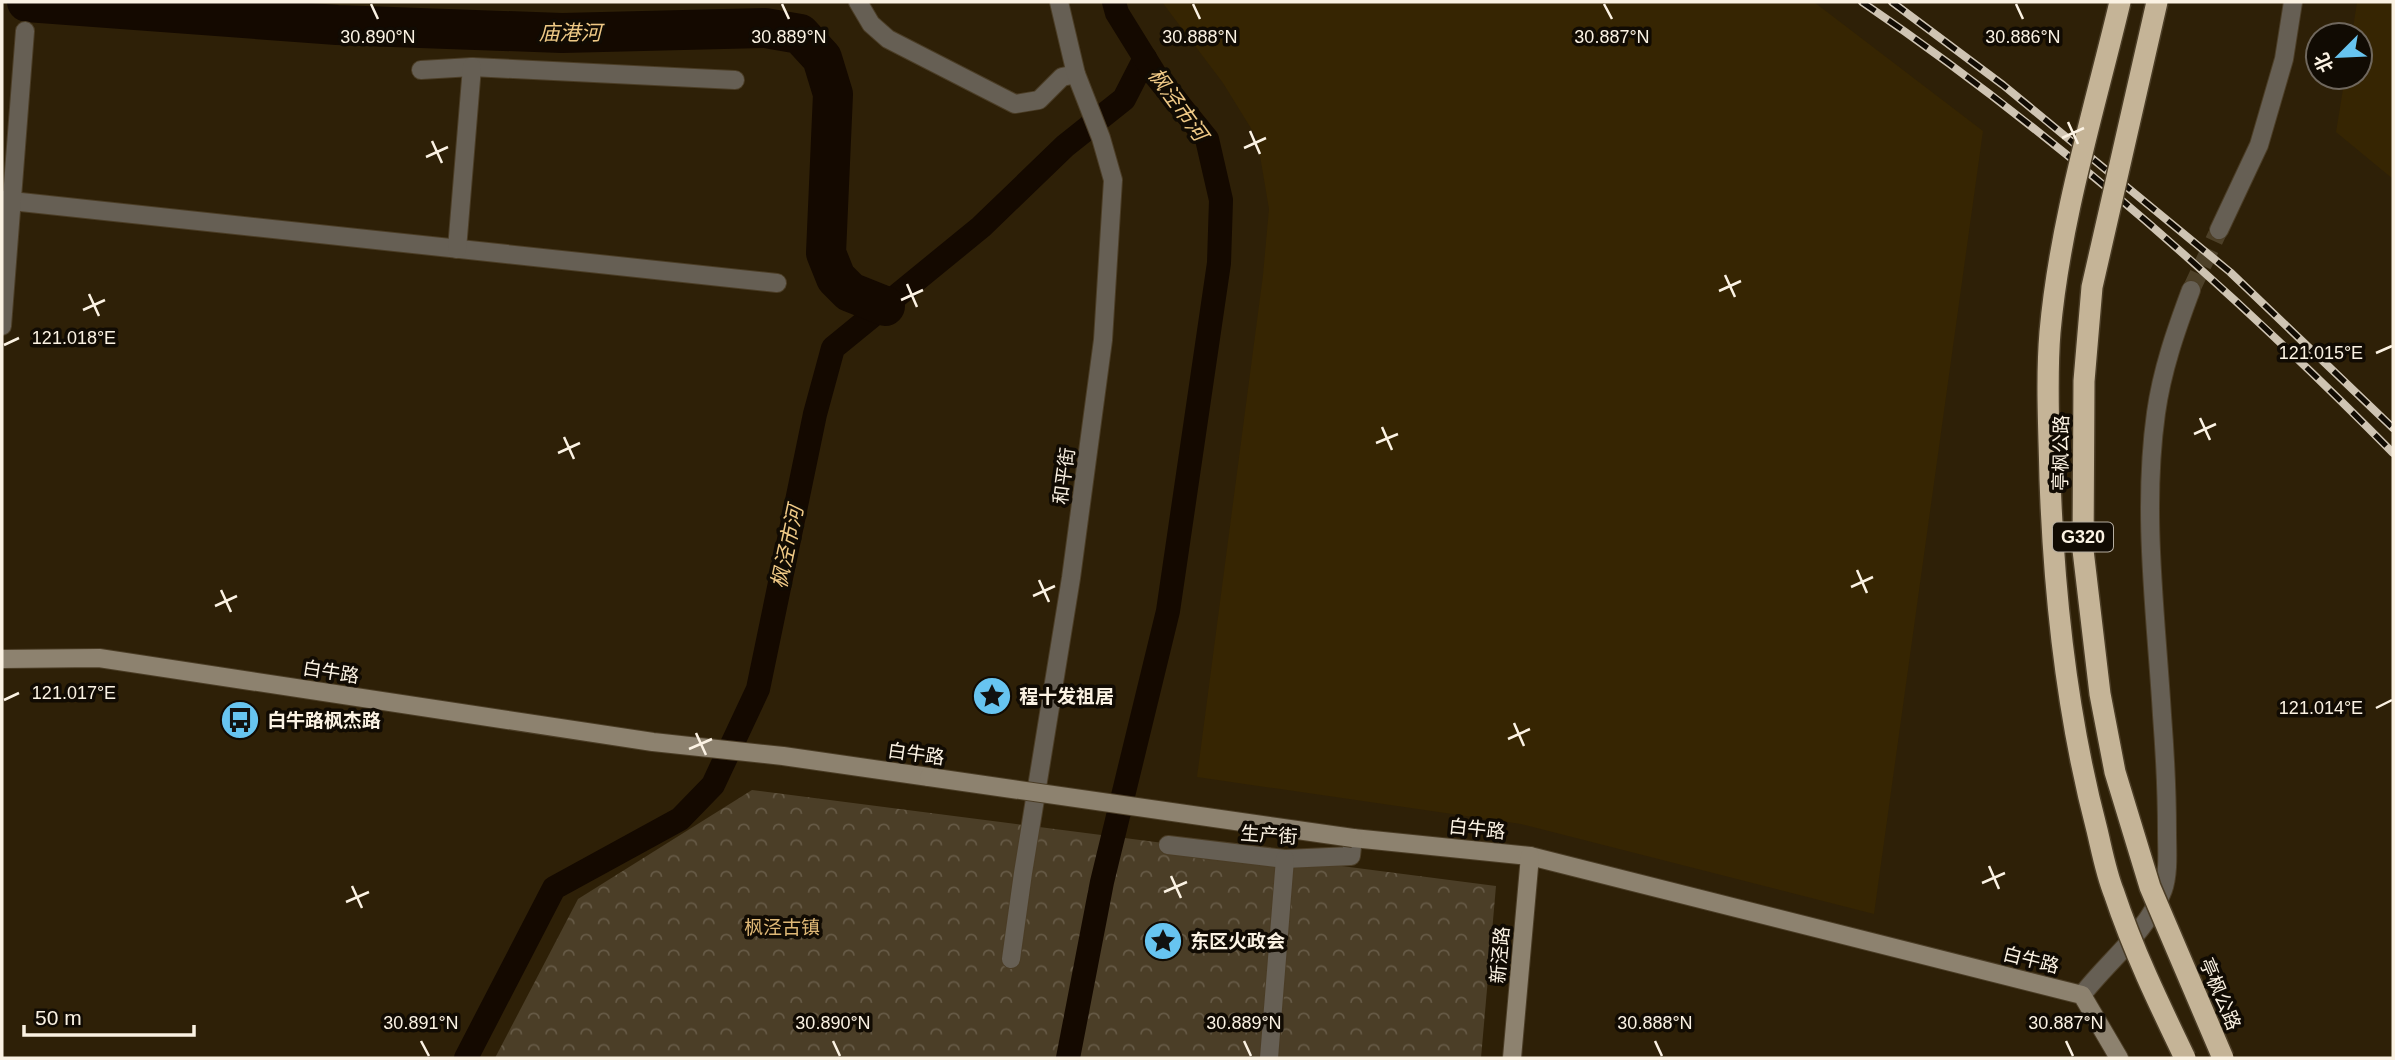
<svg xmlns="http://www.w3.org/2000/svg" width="2395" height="1060" font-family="Arial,'Noto Sans SC',sans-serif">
	<defs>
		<pattern id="park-crowns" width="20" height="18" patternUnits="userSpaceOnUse" patternTransform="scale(1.75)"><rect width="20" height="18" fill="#4b3e27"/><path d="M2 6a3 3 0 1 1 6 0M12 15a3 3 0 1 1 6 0" fill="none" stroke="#665a46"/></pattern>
	</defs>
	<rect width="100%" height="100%" fill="#2e2007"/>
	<!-- built -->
	<g fill="#362502">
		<polygon points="1162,2 1814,2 1983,131 1874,914 1521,824 1197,777 1263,275 1269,209 1257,138 1223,83"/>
		<polygon points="2357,2 2393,2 2393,179 2336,132 2345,77 2360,77 2360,35 2352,35"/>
	</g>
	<!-- park -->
	<polygon fill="url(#park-crowns)" points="752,790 1496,886 1481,1058 495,1058 578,899"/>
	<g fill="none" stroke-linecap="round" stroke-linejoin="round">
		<!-- canal -->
		<g stroke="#140900" stroke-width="24">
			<polyline points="466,1058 554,888 680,819 713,785 758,689 815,414 833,348 981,227 1065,146 1124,99 1145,58"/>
			<polyline points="1068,1058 1102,882 1168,611 1219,263 1221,200 1207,139 1156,76 1117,13 1114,2"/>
		</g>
		<!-- river -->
		<polyline stroke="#140900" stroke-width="40" points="27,2 337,25 562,33 765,28 800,34 822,58 833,94 826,253 836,278 850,292 885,306"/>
		<!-- street-tunnel -->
		<polyline stroke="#4d4028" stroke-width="18" stroke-dasharray="18 9" stroke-linecap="butt" points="2191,290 2219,230"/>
		<!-- street casing -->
		<g stroke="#4b3d26" stroke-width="20">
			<g id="street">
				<polyline points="858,2 871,24 888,39 1015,104 1039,100 1062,77 1076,74"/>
				<polyline points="421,70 472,67 735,80"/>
				<polyline points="2,200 777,283"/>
				<polyline points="2219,230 2259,145 2284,59 2293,2"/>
				<polyline points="457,249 472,67"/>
				<polyline points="2,326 25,31"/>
				<polyline points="1168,845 1285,859 1351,856 1353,838"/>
				<polyline points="1011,959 1023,873 1071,578 1103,340 1113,180 1101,138 1076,74 1059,2"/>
				<path d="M 2082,995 C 2108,961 2148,931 2163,890 C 2169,873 2167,850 2167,832 C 2167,793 2165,754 2162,715 C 2156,615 2142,512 2156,413 C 2162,370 2176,330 2191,290"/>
				<polyline points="1269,1058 1285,859"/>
			</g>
		</g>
		<!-- secondary casing -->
		<g stroke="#4b3d26" stroke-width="20">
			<g id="secondary">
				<polyline points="2,659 99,658 653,742 783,756 929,777"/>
				<polyline points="1353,838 1530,856 2082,995 2119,1058"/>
				<polyline points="1512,1058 1530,856"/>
			</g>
		</g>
		<!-- street -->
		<use href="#street" stroke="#665f54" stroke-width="18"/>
		<!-- secondary -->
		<use href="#secondary" stroke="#8d826f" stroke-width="18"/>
		<!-- rail casing -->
		<g stroke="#cfc4b3" stroke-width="8">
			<g id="rail">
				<path d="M 1862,2 C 2055,133 2230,288 2393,453"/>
				<polyline points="1892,2 2003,85 2230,272 2393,428"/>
			</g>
		</g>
		<!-- rail -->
		<use href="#rail" stroke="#110b03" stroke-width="5" stroke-dasharray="16" stroke-linecap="butt"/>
		<!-- secondary-bridge casing -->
		<g stroke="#4b3d26" stroke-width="20" stroke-linecap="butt">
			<polyline id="secondary-bridge" points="929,777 1353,838"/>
		</g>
		<!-- highway-bridge casing -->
		<g stroke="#4b3d26" stroke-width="24" stroke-linecap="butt">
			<g id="highway-bridge">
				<path d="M 2120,2 C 2094,111 2060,220 2050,332 C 2046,380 2049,431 2050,479 C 2054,597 2067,716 2097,830 C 2102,851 2106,873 2114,893 C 2133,950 2159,1004 2185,1058"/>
				<polyline points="2157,2 2092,287 2084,381 2083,550 2100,694 2115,772 2150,887 2223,1058"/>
			</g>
		</g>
		<!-- secondary-bridge -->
		<use href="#secondary-bridge" stroke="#8d826f" stroke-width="18"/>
		<!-- highway-bridge -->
		<use href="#highway-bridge" stroke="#c5b497" stroke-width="21"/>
	</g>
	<!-- ticks -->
	<path fill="none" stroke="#fbf2e3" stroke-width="2.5" d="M 371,4 L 378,19M 782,4 L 789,19M 1193,4 L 1200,19M 1604,4 L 1612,19M 2016,4 L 2023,19M 2068,122 L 2078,144M 1250,131 L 1260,154M 2062,138 L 2084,128M 432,141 L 442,163M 1244,148 L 1266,138M 426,157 L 448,147M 1725,275 L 1735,297M 907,284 L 917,307M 1719,291 L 1741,281M 89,294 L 99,316M 901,300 L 923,290M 83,310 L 105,300M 4,345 L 19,338M 2376,353 L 2392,346M 2200,418 L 2210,440M 1382,427 L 1392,450M 2194,434 L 2216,424M 564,437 L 574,459M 1376,443 L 1398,434M 558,453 L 580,443M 1857,570 L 1867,593M 1039,580 L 1049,602M 1851,587 L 1873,577M 221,590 L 231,612M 1033,596 L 1055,586M 215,606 L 237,596M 4,700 L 19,693M 2376,708 L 2392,700M 1514,723 L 1524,746M 696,733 L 706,755M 1508,739 L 1530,729M 689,749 L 712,739M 1989,866 L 1999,889M 1171,876 L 1181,898M 1982,883 L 2005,873M 352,886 L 362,908M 1164,892 L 1187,882M 346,902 L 369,892M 421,1041 L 429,1056M 833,1041 L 840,1056M 1244,1041 L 1251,1056M 1655,1041 L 1662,1056M 2066,1041 L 2073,1056"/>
	<!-- icons -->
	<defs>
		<g id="sight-disc" transform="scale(2.0125)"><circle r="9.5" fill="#67c4f0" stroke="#110b03"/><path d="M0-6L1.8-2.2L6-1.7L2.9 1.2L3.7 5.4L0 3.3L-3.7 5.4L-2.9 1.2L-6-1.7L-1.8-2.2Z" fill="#111"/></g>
		<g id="bus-disc" transform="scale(2.0125)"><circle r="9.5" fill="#67c4f0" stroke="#110b03"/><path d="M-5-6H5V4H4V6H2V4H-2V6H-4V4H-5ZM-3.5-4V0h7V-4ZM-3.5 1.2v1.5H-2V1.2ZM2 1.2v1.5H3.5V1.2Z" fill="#111"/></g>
	</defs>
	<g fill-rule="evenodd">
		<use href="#sight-disc" x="992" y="696"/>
		<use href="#bus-disc" x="240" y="720"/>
		<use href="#sight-disc" x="1163" y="941"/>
	</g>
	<g text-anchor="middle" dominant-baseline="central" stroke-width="7" stroke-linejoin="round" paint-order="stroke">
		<!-- shield labels -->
		<rect fill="#110b03" stroke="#b5ada0" stroke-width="2" x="2053" y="522.5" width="60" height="29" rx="5"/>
		<g font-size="18" font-weight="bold" fill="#fbf2e3">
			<text x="2083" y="537">G320</text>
		</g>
		<!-- street labels -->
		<g font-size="19" fill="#fbf2e3" stroke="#110b03">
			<text transform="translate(2061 453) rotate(-89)">亭枫公路</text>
			<text transform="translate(1064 476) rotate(-82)">和平街</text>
			<text transform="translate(331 672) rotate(9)">白牛路</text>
			<text transform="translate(916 754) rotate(8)">白牛路</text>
			<text transform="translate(1477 829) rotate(6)">白牛路</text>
			<text transform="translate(1269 835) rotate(4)">生产街</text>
			<text transform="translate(1500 955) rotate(-85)">新泾路</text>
			<text transform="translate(2031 960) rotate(14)">白牛路</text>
			<text transform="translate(2220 994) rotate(67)">亭枫公路</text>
		</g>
		<!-- poi labels -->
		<g font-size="19" font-weight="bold" fill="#fbf2e3" stroke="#110b03" text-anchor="start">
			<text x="1019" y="696">程十发祖居</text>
			<text x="267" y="720">白牛路枫杰路</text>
			<text x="1190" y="941">东区火政会</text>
		</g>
		<!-- park labels -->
		<g font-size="19" fill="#dfb876" stroke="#110b03">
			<text x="782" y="927">枫泾古镇</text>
		</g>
		<!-- water labels -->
		<g font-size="21" font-style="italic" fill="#efc986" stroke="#110b03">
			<text x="570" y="32">庙港河</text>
			<text transform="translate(1178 104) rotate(54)">枫泾市河</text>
			<text transform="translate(787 547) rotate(-78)">枫泾市河</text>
		</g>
	</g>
	<g font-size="18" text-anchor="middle" fill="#fbf2e3" stroke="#110b03" stroke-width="7" stroke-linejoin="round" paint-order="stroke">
		<text x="2023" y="43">30.886°N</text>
		<text x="378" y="43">30.890°N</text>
		<text x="789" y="43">30.889°N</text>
		<text x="1200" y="43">30.888°N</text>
		<text x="1612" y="43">30.887°N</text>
		<text x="74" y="344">121.018°E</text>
		<text x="2321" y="359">121.015°E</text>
		<text x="74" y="699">121.017°E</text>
		<text x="2321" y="714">121.014°E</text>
		<text x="421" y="1029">30.891°N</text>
		<text x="833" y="1029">30.890°N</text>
		<text x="1244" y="1029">30.889°N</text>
		<text x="1655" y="1029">30.888°N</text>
		<text x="2066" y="1029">30.887°N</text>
	</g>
	<!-- border -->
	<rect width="2395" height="1060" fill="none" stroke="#fbf2e3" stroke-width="7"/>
	<!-- north arrow -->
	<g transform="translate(2339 56) rotate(246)"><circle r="33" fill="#110b03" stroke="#6f675d" stroke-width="2"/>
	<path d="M0-5L12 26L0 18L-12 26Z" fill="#67c4f0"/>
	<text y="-10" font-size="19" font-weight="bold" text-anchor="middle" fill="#fbf2e3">北</text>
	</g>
	<!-- scale -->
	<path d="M24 1025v10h170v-10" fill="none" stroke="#fbf2e3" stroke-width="3.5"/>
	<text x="35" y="1025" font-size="21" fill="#fbf2e3" stroke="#110b03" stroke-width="5" paint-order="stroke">50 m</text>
</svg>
